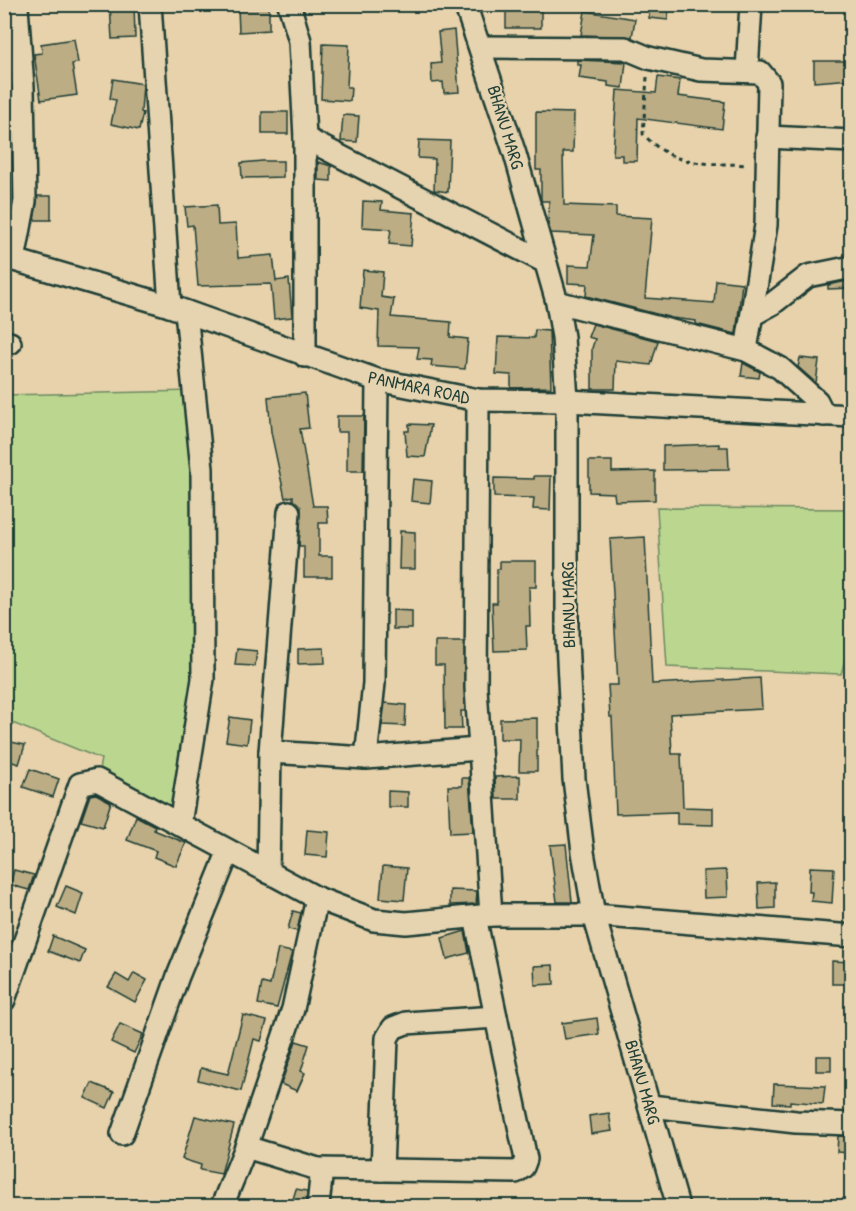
<svg xmlns="http://www.w3.org/2000/svg" width="856" height="1211" font-family="'Patrick Hand',sans-serif">
	<rect width="100%" height="100%" fill="#e7d2ab"/>
	<filter id="ink" filterUnits="userSpaceOnUse"><feTurbulence type="fractalNoise" baseFrequency=".0167" numOctaves="2"/><feDisplacementMap in="SourceGraphic" scale="12" xChannelSelector="R" yChannelSelector="G"/><feConvolveMatrix kernelMatrix="1 2 1 2 8 2 1 2 1" color-interpolation-filters="sRGB"/></filter>
	<g filter="url(#ink)">
		<!-- green -->
		<g fill="#bbd78f" stroke="#6d8a62" stroke-width="1.5">
			<polygon points="195,391 204,556 180,824 97,780 101,759 5,720 4,395"/>
			<polygon points="657,508 851,509 851,640 841,674 667,667"/>
		</g>
		<!-- building -->
		<g fill="#bcad85" stroke="#1f3d34" stroke-width="1.5">
			<polygon points="110,4 134,4 135,38 112,39"/>
			<polygon points="650,4 669,4 668,20 649,18"/>
			<polygon points="269,7 269,30 239,32 238,8"/>
			<rect x="506" y="10" width="35" height="18"/>
			<polygon points="585,11 635,19 632,37 581,35"/>
			<polygon points="454,30 459,92 444,93 443,82 432,83 431,64 441,63 438,32"/>
			<polygon points="74,39 78,63 72,64 77,95 41,100 34,54 42,53 41,44"/>
			<polygon points="323,44 349,45 347,87 351,87 350,101 321,99"/>
			<polygon points="577,60 626,62 623,88 608,86 608,82 579,78 581,65 577,65"/>
			<polygon points="814,61 852,61 852,79 814,82"/>
			<polygon points="658,77 680,80 678,96 725,102 722,129 638,118 637,161 622,161 622,155 613,155 617,90 656,93"/>
			<polygon points="113,79 143,84 141,112 143,113 139,130 111,124 116,100 110,99"/>
			<rect x="262" y="112" width="26" height="22"/>
			<polygon points="536,112 574,113 573,152 563,152 564,205 616,207 616,216 652,218 645,298 714,303 716,280 742,283 736,334 696,324 696,321 672,318 586,296 587,284 568,283 568,265 590,266 594,235 551,233 548,224 549,201 541,201 541,170 536,170"/>
			<polygon points="343,115 359,116 357,142 341,141"/>
			<polygon points="419,140 450,141 448,192 434,190 435,159 418,158"/>
			<polygon points="262,161 283,161 283,177 242,178 241,163"/>
			<polygon points="318,162 331,166 331,181 318,180"/>
			<polygon points="38,196 51,196 51,220 34,220"/>
			<polygon points="363,201 382,202 381,210 414,213 411,246 389,244 391,229 362,227"/>
			<polygon points="217,205 218,225 236,224 238,258 273,255 276,281 289,279 292,317 274,319 271,284 198,286 193,225 187,226 185,207"/>
			<polygon points="363,270 383,272 381,297 394,299 391,317 451,322 450,337 468,339 465,369 431,366 432,360 417,359 419,347 378,346 379,311 360,308"/>
			<polygon points="852,280 852,288 828,289 828,285"/>
			<polygon points="593,324 658,341 651,365 616,361 615,389 592,389 592,348 595,339 588,337"/>
			<polygon points="535,330 549,331 551,387 511,388 511,375 496,374 498,337 534,338"/>
			<polygon points="800,358 819,360 816,383 798,367"/>
			<polygon points="743,363 760,372 759,378 741,376"/>
			<polygon points="305,393 309,428 300,429 313,506 327,506 328,523 319,523 319,556 332,556 332,577 304,577 304,546 299,546 301,507 293,500 293,496 285,498 271,432 268,397"/>
			<polygon points="337,416 364,416 363,471 347,471 347,432 337,432"/>
			<polygon points="409,424 431,425 425,457 407,456 405,431 409,431"/>
			<polygon points="719,444 719,447 728,447 729,469 663,470 663,446"/>
			<polygon points="589,461 612,461 612,472 655,471 655,500 615,501 614,493 589,492"/>
			<polygon points="534,476 551,476 550,510 533,509 534,498 494,497 494,478 534,479"/>
			<polygon points="413,479 432,481 430,503 411,501"/>
			<polygon points="400,531 415,532 415,569 399,569"/>
			<polygon points="645,537 652,684 760,678 762,709 670,714 672,754 681,754 683,807 713,808 713,825 677,824 677,812 616,814 612,717 610,717 608,685 618,685 610,539"/>
			<polygon points="500,561 536,561 536,587 529,587 530,626 526,626 527,650 494,651 492,603 497,603 497,569 500,569"/>
			<polygon points="393,610 412,611 412,629 393,629"/>
			<polygon points="435,642 464,642 465,711 461,711 462,729 445,729 444,665 435,665"/>
			<polygon points="324,648 325,663 298,664 298,649"/>
			<polygon points="237,649 257,651 255,666 235,665"/>
			<polygon points="385,703 406,705 405,726 382,725"/>
			<polygon points="230,717 250,720 247,744 226,741"/>
			<polygon points="537,718 537,771 519,771 520,739 500,739 500,719"/>
			<polygon points="11,742 25,745 19,764 6,760"/>
			<polygon points="30,769 59,779 53,797 23,787"/>
			<polygon points="520,776 520,799 496,799 495,777"/>
			<polygon points="462,778 469,778 473,832 450,833 448,786 462,786"/>
			<polygon points="388,791 408,792 408,807 388,807"/>
			<polygon points="96,794 111,802 103,827 81,821 90,795"/>
			<polygon points="136,816 155,826 154,830 186,843 176,866 154,857 156,851 127,840"/>
			<polygon points="307,830 329,832 327,857 305,855"/>
			<polygon points="566,844 572,902 557,902 550,845"/>
			<polygon points="383,866 407,868 404,900 380,898"/>
			<polygon points="810,867 834,868 832,903 811,901 812,892 809,892"/>
			<polygon points="14,870 34,875 29,890 10,885"/>
			<polygon points="725,870 727,873 728,897 704,898 703,871"/>
			<polygon points="775,882 775,908 759,909 758,883"/>
			<polygon points="66,886 83,893 76,915 57,907"/>
			<polygon points="450,890 477,891 476,904 450,905"/>
			<polygon points="293,911 301,913 297,931 288,929"/>
			<polygon points="465,931 469,953 447,959 442,938"/>
			<polygon points="53,936 85,950 80,963 48,951"/>
			<polygon points="278,949 292,952 277,1008 258,1004 262,983 270,985"/>
			<polygon points="832,961 851,962 851,984 832,984"/>
			<polygon points="553,965 554,984 535,985 534,966"/>
			<polygon points="134,973 147,980 135,1002 108,987 116,974 129,982"/>
			<polygon points="243,1015 267,1021 261,1041 254,1039 241,1091 198,1080 201,1068 228,1074"/>
			<polygon points="597,1018 599,1034 565,1039 562,1023"/>
			<polygon points="120,1024 143,1034 134,1053 111,1042"/>
			<polygon points="296,1041 309,1045 301,1071 305,1073 297,1091 281,1084"/>
			<rect x="816" y="1056" width="15" height="15"/>
			<polygon points="92,1083 114,1092 107,1108 85,1098"/>
			<polygon points="774,1084 825,1086 823,1104 790,1101 790,1104 773,1103"/>
			<polygon points="609,1113 612,1131 591,1134 589,1116"/>
			<polygon points="195,1116 234,1125 221,1174 200,1170 201,1165 182,1159"/>
			<polygon points="838,1136 852,1137 852,1153 837,1152"/>
			<polygon points="296,1189 307,1191 306,1206 291,1206"/>
		</g>
		<g fill="none" stroke-linecap="round" stroke-linejoin="round">
			<!-- minor casing -->
			<g stroke="#1f3d34" stroke-width="26">
				<g id="minor">
					<polyline points="150,4 170,306"/>
					<polyline points="289,4 300,41 305,138 305,356"/>
					<polyline points="465,4 515,154 557,302 563,337 567,401 567,640 574,779 583,852 594,915 678,1206"/>
					<polyline points="480,47 625,48 649,58 701,70 760,72 769,83 766,225 746,350"/>
					<polyline points="747,71 751,4"/>
					<polyline points="767,137 852,141"/>
					<polyline points="305,138 545,262"/>
					<polyline points="4,257 170,306 377,380 478,400 567,401 852,416"/>
					<polyline points="14,260 25,201 23,87 17,7"/>
					<polyline points="557,302 746,350 780,368 817,401 824,415"/>
					<polyline points="754,314 772,304 808,276 852,267"/>
					<polyline points="4,342 10,343"/>
					<polyline points="478,400 476,688 491,915"/>
					<polyline points="270,752 366,758 478,749"/>
					<polyline points="366,758 374,683 377,380"/>
					<polyline points="180,824 203,679 202,469 186,312"/>
					<polyline points="268,872 270,752 289,512"/>
					<polyline points="4,1000 80,784 97,780 317,898 374,920 406,923 491,915 594,915 852,936"/>
					<polyline points="650,1106 796,1122 852,1124"/>
					<polyline points="122,1134 178,976 228,853"/>
					<polyline points="246,1147 318,1169 321,1178 318,1206"/>
					<polyline points="318,1169 516,1172 523,1167 526,1159 475,917"/>
					<polyline points="382,1170 387,1038 393,1028 406,1023 496,1017"/>
					<polyline points="222,1206 246,1147 293,1009 317,898"/>
				</g>
			</g>
			<!-- path -->
			<path stroke="#1f3d34" stroke-width="3" stroke-dasharray="4.5 4.5" stroke-linecap="butt" d="M 647,77 L 643,134 C 676,169 703,162 747,165"/>
			<!-- minor -->
			<use href="#minor" stroke="#e6d4b1" stroke-width="21"/>
		</g>
	</g>
	<g text-anchor="middle" dominant-baseline="central" stroke-width="4.5" stroke-linejoin="round" paint-order="stroke">
		<!-- street labels -->
		<g font-size="18" fill="#1f3d34" stroke="#e6d4b1">
			<text transform="translate(506 127) rotate(73)">BHANU MARG</text>
			<text transform="translate(419 387) rotate(12)">PANMARA ROAD</text>
			<text transform="translate(568 605) rotate(-91)">BHANU MARG</text>
			<text transform="translate(643 1082) rotate(74)">BHANU MARG</text>
		</g>
	</g>
	<!-- margin -->
	<rect width="856" height="1211" fill="none" stroke="#e6d4b1" stroke-width="24"/>
	<rect x="12" y="12" width="832" height="1187" fill="none" stroke="#1f3d34" stroke-width="2" filter="url(#ink)"/>
</svg>
